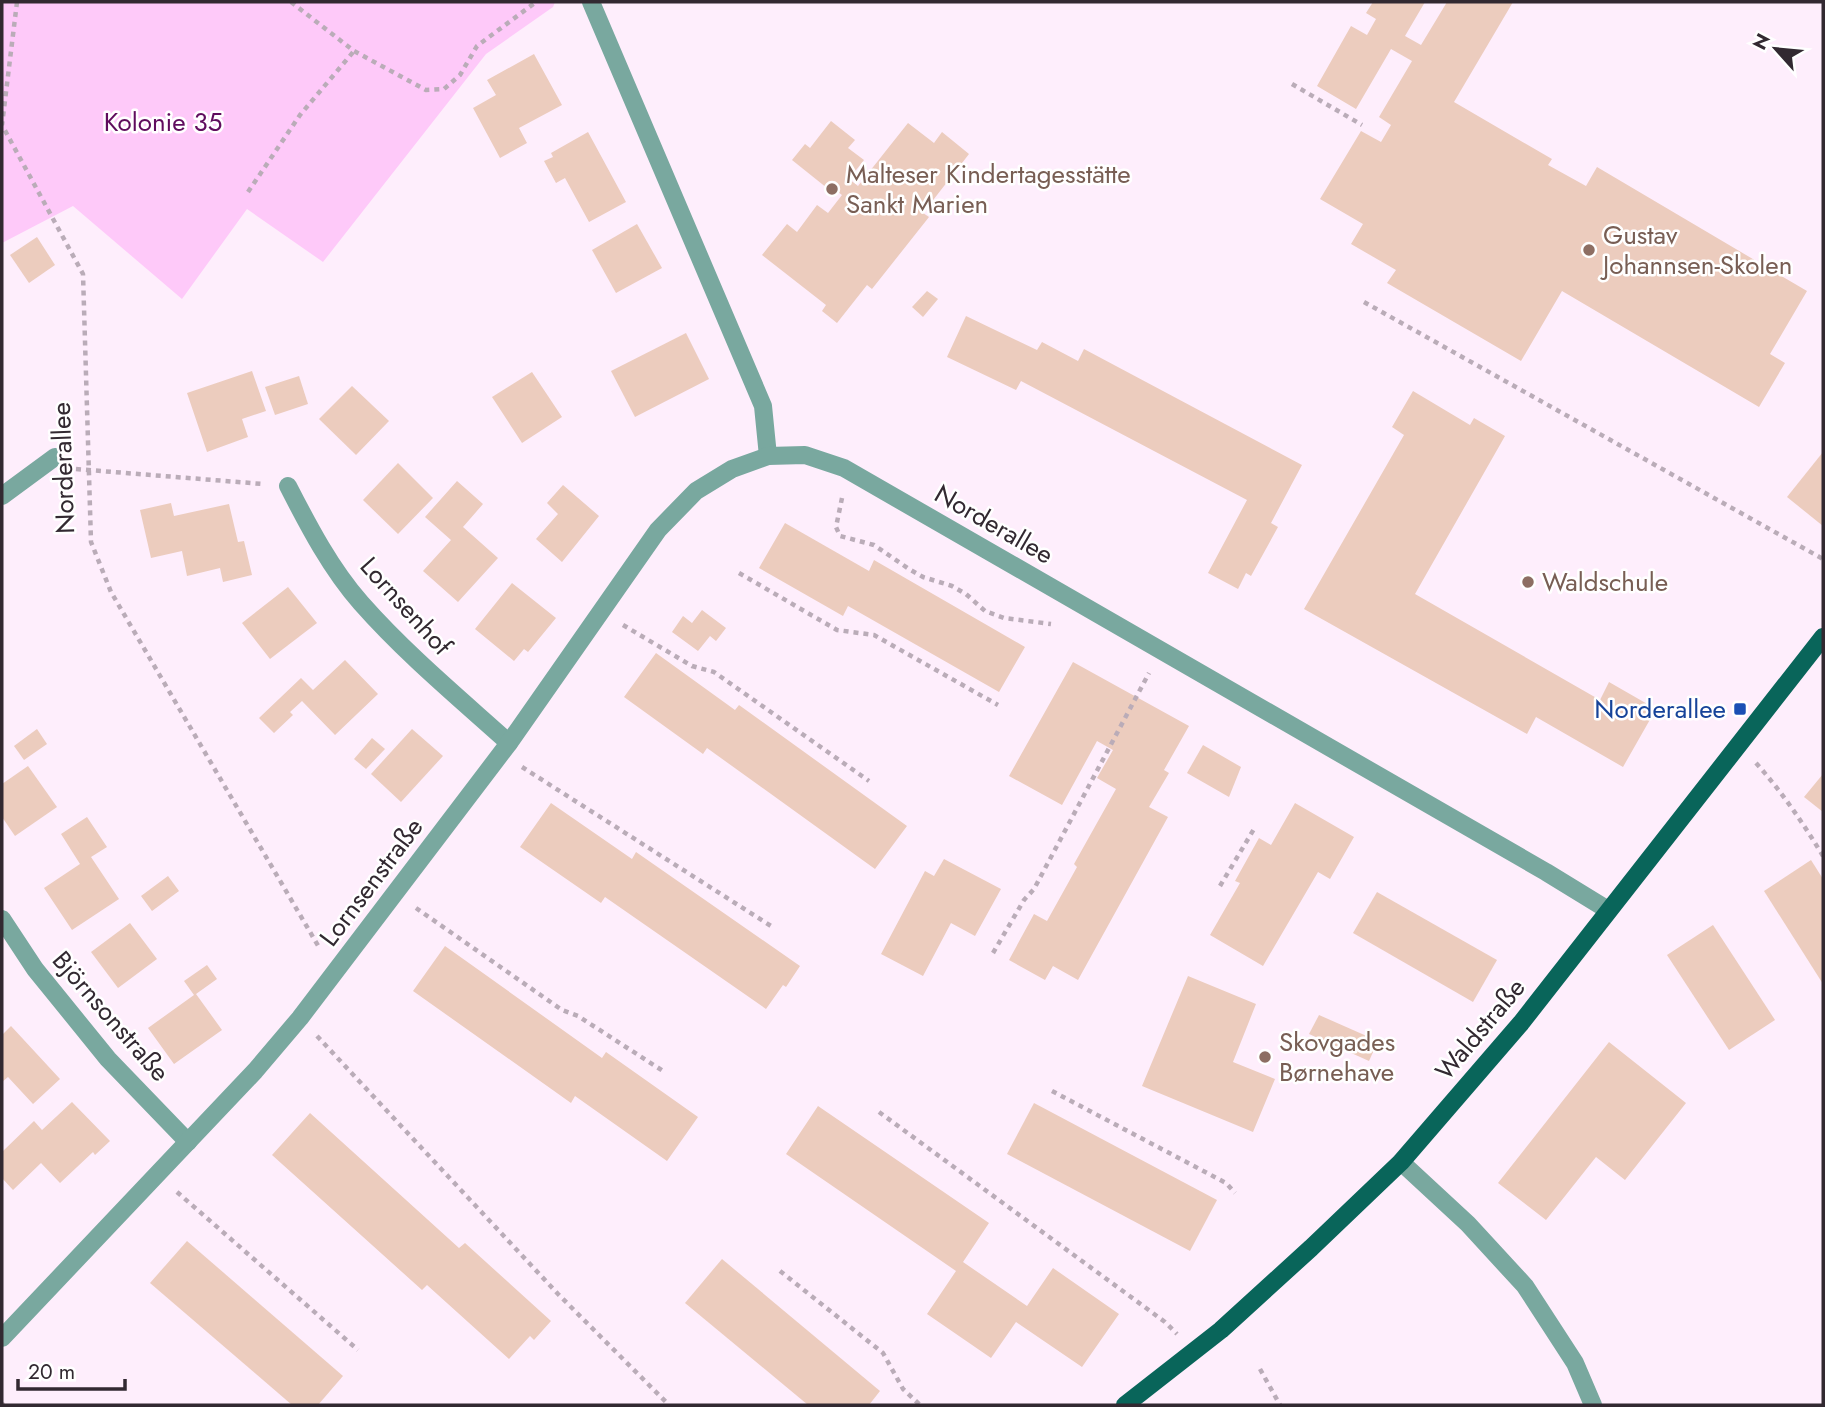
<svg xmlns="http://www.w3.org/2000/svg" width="1825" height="1407" font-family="Jost,sans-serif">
	<rect width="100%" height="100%" fill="#feeefc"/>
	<!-- green -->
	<polygon fill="#fec9f9" points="2,2 555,2 553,7 486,54 323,262 247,209 182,299 73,206 2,243"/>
	<!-- building -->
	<g fill="#ecccbe">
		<polygon points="1373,2 1425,2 1405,36 1421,45 1447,2 1513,2 1454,102 1552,159 1548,165 1586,186 1597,167 1807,291 1770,354 1785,363 1759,407 1562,291 1521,361 1387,283 1396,270 1351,244 1363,224 1320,199 1361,131 1381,142 1391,125 1379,117 1412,61 1391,49 1356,109 1317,86 1351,26 1367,35 1376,19 1366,13"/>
		<polygon points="534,54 562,105 519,128 527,143 500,158 473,108 496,95 487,80"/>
		<polygon points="831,121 855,140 848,148 864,160 849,179 858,186 908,123 934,143 942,132 969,154 923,213 929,217 872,289 867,285 837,323 822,311 826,305 762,255 787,224 797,232 817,205 828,213 842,195 829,185 827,188 792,160 805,144 810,148"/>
		<polygon points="588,132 626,202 589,222 565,178 556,183 544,161 553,157 551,153"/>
		<polygon points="637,224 662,268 616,293 592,250"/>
		<polygon points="37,237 55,265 29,283 10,255"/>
		<polygon points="927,291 938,299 923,317 912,307"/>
		<polygon points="966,316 1037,350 1042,342 1078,361 1084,349 1302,465 1271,523 1278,527 1251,576 1246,573 1238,589 1208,573 1247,500 1021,381 1016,390 947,357"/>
		<polygon points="686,333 709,379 635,417 611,371"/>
		<polygon points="252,371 266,411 242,419 248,437 207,452 187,393"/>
		<polygon points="532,372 562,417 522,443 492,397"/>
		<polygon points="299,376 308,404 275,415 265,387"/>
		<polygon points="352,386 389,421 356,455 319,419"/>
		<polygon points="1413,391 1470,425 1474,418 1505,436 1415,594 1600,700 1609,682 1656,709 1623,767 1536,717 1527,734 1304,609 1404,435 1392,427"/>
		<polygon points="1823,452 1823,526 1787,497"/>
		<polygon points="398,463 433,498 398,534 363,500"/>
		<polygon points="457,481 483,504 463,527 498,558 458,602 423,571 451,540 425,517"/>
		<polygon points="563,485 599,516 562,562 536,539 558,514 547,503"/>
		<polygon points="171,503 174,516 229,504 238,542 244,541 252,575 223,582 220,568 187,576 182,551 151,558 140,510"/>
		<polygon points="785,523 869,571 874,560 1025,647 999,692 848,606 843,616 759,568"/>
		<polygon points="512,583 556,618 528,652 524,649 514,661 475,629"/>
		<polygon points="288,587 317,623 270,659 242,623"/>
		<polygon points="702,610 726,628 716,641 710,636 698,651 672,632 683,616 692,623"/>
		<polygon points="656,653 735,710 739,705 907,826 875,869 707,748 703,754 624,697"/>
		<polygon points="345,660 378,694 335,735 302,701 290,712 293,715 274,733 259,718 301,678 313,690"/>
		<polygon points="1073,662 1189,726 1164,770 1169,773 1149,807 1168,817 1078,980 1053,966 1045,980 1009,960 1034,914 1047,921 1077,867 1074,864 1116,789 1097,778 1113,750 1097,741 1062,805 1009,776"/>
		<polygon points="37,729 47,744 24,760 14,746"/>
		<polygon points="412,729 443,756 401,802 371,774"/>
		<polygon points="372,738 385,749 366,769 354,759"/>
		<polygon points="1203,745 1241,767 1229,797 1187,773"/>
		<polygon points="28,766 57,807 15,836 2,817 2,784"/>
		<polygon points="1823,774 1823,812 1804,797"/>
		<polygon points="551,803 632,859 636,852 800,966 786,987 783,985 766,1009 605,897 601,903 520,847"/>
		<polygon points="1295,803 1354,837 1330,879 1318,872 1263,966 1210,935 1240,883 1235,881 1259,838 1271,845"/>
		<polygon points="87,817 107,847 91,857 119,899 72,930 44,888 80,864 61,834"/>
		<polygon points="944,859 1001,889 975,936 951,923 923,976 881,954 925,871 934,876"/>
		<polygon points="1811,860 1823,879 1823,984 1764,891"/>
		<polygon points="168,876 179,891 152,911 141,896"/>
		<polygon points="1377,892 1497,960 1473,1002 1353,933"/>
		<polygon points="130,923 157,959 118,988 91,952"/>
		<polygon points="1713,925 1775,1020 1729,1050 1667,955"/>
		<polygon points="445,946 602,1058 606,1052 698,1117 667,1161 575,1096 571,1103 413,991"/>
		<polygon points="207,965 217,979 196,994 222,1030 174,1064 148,1028 194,995 184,981"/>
		<polygon points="1188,976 1256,1004 1233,1062 1275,1079 1253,1132 1142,1086"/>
		<polygon points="1319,1015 1378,1041 1369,1061 1309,1034"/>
		<polygon points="11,1026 60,1079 33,1104 8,1077 2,1082 2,1035"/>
		<polygon points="1609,1042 1686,1103 1625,1180 1596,1157 1546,1220 1498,1183"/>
		<polygon points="72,1102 110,1141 95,1155 93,1152 60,1183 41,1163 13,1190 2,1178 2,1152 34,1121 42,1130"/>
		<polygon points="1034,1103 1217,1200 1190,1251 1007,1154"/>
		<polygon points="818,1106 989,1223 963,1262 1027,1306 1053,1268 1119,1314 1082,1367 1016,1322 991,1358 927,1314 956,1271 786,1154"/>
		<polygon points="310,1113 459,1248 465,1243 551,1321 534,1340 530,1336 509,1359 427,1285 422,1290 272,1155"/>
		<polygon points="187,1241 343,1376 318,1405 292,1405 150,1283"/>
		<polygon points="722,1259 880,1391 869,1405 808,1405 685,1303"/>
	</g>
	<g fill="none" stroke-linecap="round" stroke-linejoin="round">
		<!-- path -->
		<g stroke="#baacb8" stroke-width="4.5" stroke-dasharray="5 5" stroke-linecap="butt">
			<polyline points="17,2 2,125 83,274 91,542 111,592 320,949"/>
			<polyline points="291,2 354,51 426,90 444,89 460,75 477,46 536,2"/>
			<polyline points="1292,84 1362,125"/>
			<polyline points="248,192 300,115 354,51"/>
			<polyline points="1364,302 1823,559"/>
			<polyline points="76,469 263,484"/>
			<polyline points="842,498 836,527 840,536 874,545 909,569 923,577 952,586 966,594 985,611 1004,618 1051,624"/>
			<polyline points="739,573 837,630 874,635 998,705"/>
			<polyline points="623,625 692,666 714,672 869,781"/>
			<path d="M 1756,763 C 1782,792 1803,823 1823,856"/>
			<polyline points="522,767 771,926"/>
			<polyline points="1220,886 1254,829"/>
			<polyline points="416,908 562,1010 578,1016 663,1071"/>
			<polyline points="993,953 1024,900 1034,889 1149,673"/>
			<polyline points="317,1036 558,1294 669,1405"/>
			<polyline points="1052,1091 1226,1183 1235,1193"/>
			<polyline points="879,1112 1165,1322 1177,1334"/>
			<polyline points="177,1192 358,1350"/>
			<polyline points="780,1271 883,1353 903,1389 920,1405"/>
			<polyline points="1260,1369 1280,1405"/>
			<polyline points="2,1404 4,1405"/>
		</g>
		<!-- minor -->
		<g stroke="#79a89f" stroke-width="18">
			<polyline points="591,2 763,406 768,456"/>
			<path d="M 288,486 C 309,527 331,569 361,603 C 406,654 459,698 509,743"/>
			<polyline points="2,496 55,457"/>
			<polyline points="2,919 35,969 108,1059 188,1142"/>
			<polyline points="1401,1162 1468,1224 1525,1286 1575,1363 1593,1405"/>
			<polyline points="2,1338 255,1071 300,1018 509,743 658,530 696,491 732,469 768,456 805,455 844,468 1546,872 1608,910"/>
		</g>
		<!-- major -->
		<polyline stroke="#09655a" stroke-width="18" points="1125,1405 1221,1330 1311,1248 1401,1162 1521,1023 1823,637"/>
	</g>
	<!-- markers -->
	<g fill="#8d6e63" stroke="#fff" stroke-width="2.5">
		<circle cx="832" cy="189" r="7"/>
		<circle cx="1589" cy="250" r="7"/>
		<circle cx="1528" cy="582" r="7"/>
		<circle cx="1265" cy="1057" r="7"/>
	</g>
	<rect fill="#1a4fb4" stroke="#fff" stroke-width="2.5" x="1733" y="702" width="14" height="14" rx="3.5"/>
	<g text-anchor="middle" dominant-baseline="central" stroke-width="5" stroke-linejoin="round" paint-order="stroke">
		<!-- park labels -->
		<g font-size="26" fill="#600c5e" stroke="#fff">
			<text x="163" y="122">Kolonie 35</text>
		</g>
		<!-- education labels -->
		<g font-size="26" fill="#785e54" stroke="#fff" text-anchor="start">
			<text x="846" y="174">Malteser Kindertagesstätte<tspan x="846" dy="30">Sankt Marien</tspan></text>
			<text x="1603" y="235">Gustav<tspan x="1603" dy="30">Johannsen-Skolen</tspan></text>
			<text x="1542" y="582">Waldschule</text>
			<text x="1279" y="1042">Skovgades<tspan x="1279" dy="30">Børnehave</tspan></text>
		</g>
		<!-- street labels -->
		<g font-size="26" fill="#322931" stroke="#fff">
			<text transform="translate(63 468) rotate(-92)">Norderallee</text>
			<text transform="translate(994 524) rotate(30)">Norderallee</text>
			<text transform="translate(406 606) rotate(48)">Lornsenhof</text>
			<text transform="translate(371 882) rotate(-53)">Lornsenstraße</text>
			<text transform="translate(111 1016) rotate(49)">Björnsonstraße</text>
			<text transform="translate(1480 1029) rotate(-50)">Waldstraße</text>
		</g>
		<!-- transit labels -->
		<g font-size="26" fill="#164399" stroke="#fff" text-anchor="end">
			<text x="1726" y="709">Norderallee</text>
		</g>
	</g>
	<!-- border -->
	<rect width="1825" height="1407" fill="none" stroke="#322931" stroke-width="7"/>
	<!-- north arrow -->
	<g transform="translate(1776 49) rotate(297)" stroke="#ffffff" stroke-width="5" paint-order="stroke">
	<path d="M0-5L12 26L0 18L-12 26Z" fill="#322931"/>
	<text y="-10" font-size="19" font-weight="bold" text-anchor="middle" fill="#322931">N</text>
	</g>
	<!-- scale -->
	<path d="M18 1379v10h107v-10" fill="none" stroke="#322931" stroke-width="3.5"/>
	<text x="28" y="1379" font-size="21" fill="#322931" stroke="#ffffff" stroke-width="5" paint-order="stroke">20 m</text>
</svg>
